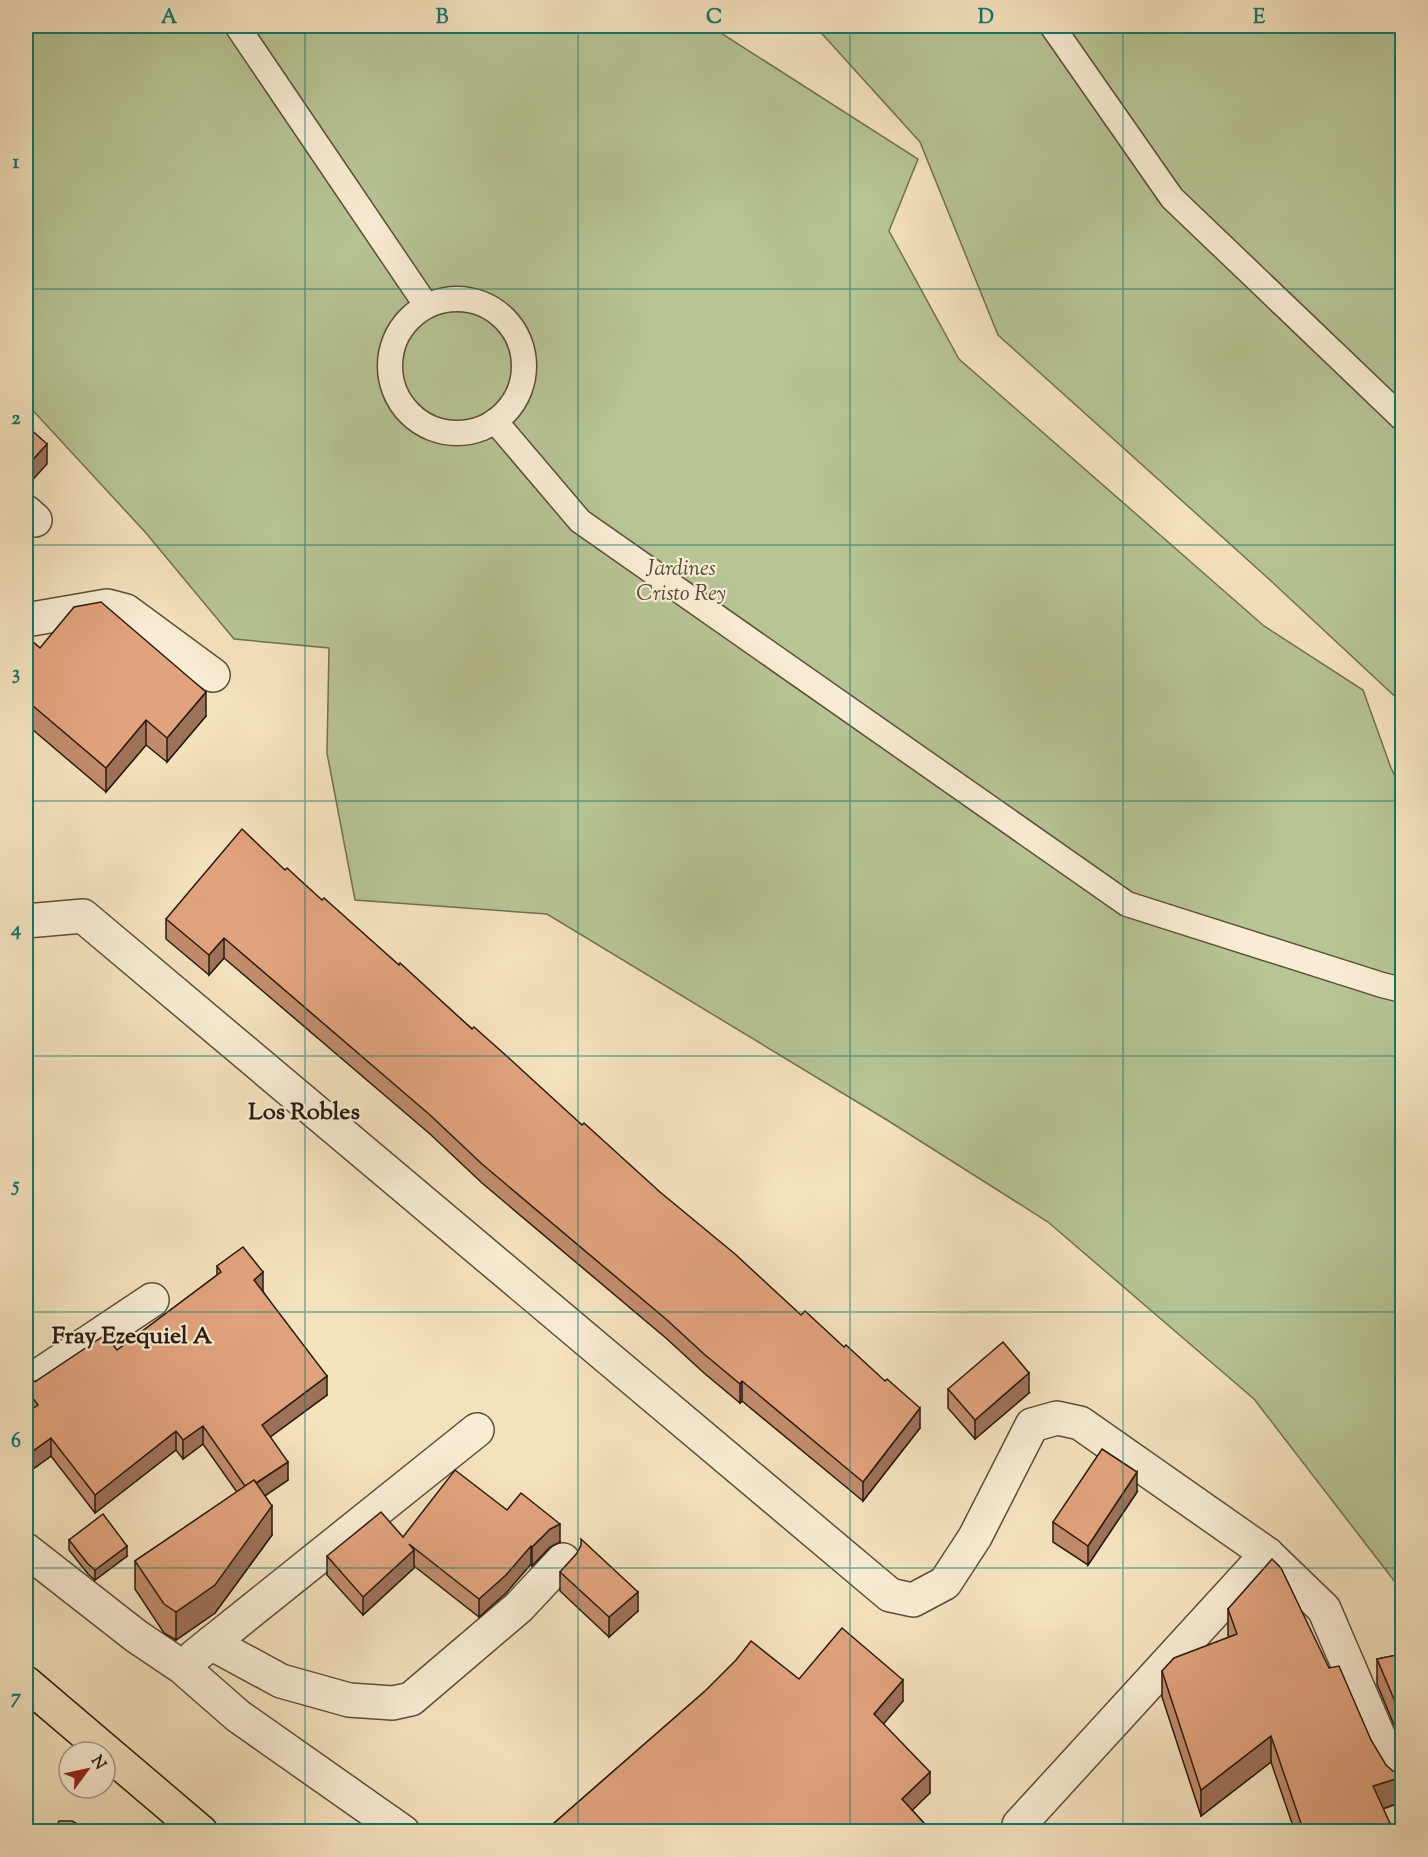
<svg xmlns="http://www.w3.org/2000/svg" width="1428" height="1857" font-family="'Sorts Mill Goudy',serif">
	<rect width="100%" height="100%" fill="#f4e2bd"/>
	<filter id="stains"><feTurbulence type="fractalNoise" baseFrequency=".00333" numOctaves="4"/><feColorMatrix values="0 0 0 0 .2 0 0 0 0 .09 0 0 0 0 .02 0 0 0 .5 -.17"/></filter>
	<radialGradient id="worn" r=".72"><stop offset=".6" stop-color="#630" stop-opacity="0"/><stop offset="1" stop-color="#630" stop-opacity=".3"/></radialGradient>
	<!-- green -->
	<g fill="#b7c494" stroke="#707052" stroke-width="1.5">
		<polygon points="26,26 710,26 918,159 889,231 959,359 1264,626 1363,690 1391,768 1402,790 1402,1591 1254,1399 1048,1222 887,1120 547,914 355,900 327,753 329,648 234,639 146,533 26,403"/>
		<polygon points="815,26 1402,26 1402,703 1270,580 998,335 920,142"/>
	</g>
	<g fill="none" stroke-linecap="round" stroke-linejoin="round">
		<!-- service casing -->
		<g stroke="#5c4d3b" stroke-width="27">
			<g id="service">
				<polyline points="237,26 426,305"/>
				<polyline points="1052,26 1172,198 1402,418"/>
				<circle cx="457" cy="366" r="67"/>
				<polyline points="495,421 580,521 1127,904 1382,985 1402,990"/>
			</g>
		</g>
		<!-- minor casing -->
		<g stroke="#5c4d3b" stroke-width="36">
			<g id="minor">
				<polyline points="26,512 35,520"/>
				<polyline points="26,620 107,606 126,611 213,675"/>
				<polyline points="26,921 83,916 890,1595 913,1600 945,1583 975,1537 1032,1425 1057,1418 1080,1423 1267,1554 1324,1609 1388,1758 1402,1781"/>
				<polyline points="26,1384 152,1300"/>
				<polyline points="26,1550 136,1636 182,1667 238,1716 403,1832"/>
				<polyline points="211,1643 281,1681 349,1700 393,1703 411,1699 519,1607 563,1560"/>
				<polyline points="195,1656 477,1430"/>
				<polyline points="1019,1825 1267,1554"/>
			</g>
		</g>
		<!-- primary casing -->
		<g stroke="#291b10" stroke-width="36">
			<polyline id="primary" points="26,1683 201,1832"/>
		</g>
		<!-- service -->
		<use href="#service" stroke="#f8ecd4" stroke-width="24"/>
		<!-- minor -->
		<use href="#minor" stroke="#f8ecd4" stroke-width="33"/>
		<!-- primary -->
		<use href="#primary" stroke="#f4e2bd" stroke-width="33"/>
	</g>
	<!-- wall -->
	<g fill="#c28c6c" stroke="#291b10" stroke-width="1.5">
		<polygon points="26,636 40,648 206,716 167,762 146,745 106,792 26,724"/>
		<polygon points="285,870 399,965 582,1125 920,1428 863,1501 742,1401 740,1403 704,1373 667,1339 482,1183 430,1134 224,958 209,975 166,939 166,919"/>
		<polygon points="217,1266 263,1291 327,1395 270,1437 288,1480 265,1496 272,1535 215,1613 176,1640 164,1633 135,1589 135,1561 237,1492 203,1444 183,1459 176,1450 95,1513 51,1456 26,1474 26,1413 29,1411 26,1407 26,1384 28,1384 117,1350 217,1275"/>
		<polygon points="948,1389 1029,1393 975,1439 948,1408"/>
		<polygon points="1137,1492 1088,1565 1053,1542 1053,1522"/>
		<polygon points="507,1510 560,1542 550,1547 532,1566 531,1564 506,1593 479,1617 414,1566 414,1568 363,1615 327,1575 327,1556"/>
		<polygon points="69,1540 127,1556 95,1580 88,1574 69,1550"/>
		<polygon points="560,1572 638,1611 609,1637 560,1591"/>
		<polygon points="1228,1609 1329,1668 1371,1740 1402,1802 1383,1809 1394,1832 1295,1832 1271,1762 1201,1816 1162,1697 1162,1671 1229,1637 1228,1635"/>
		<polygon points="1402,1654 1402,1744 1377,1684 1377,1659"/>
		<polygon points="799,1679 903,1701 883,1724 930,1793 912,1810 932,1832 553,1832 553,1824 704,1692"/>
	</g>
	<!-- shaded-wall -->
	<g fill="#9e7258" stroke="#291b10" stroke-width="1.5">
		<polygon points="47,444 47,464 26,487 26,467"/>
		<polygon points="206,692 206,716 167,762 167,738"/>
		<polygon points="146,720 146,745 106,792 106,768"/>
		<polygon points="224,938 224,958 209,975 209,955"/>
		<polygon points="263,1272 263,1291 254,1298 254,1280"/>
		<polygon points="1029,1373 1029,1393 975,1439 975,1420"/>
		<polygon points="327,1376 327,1395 262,1443 262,1425"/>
		<polygon points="742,1381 742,1401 740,1403 740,1384"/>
		<polygon points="920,1408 920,1428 863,1501 863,1482"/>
		<polygon points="203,1426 203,1444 183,1459 183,1440"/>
		<polygon points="176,1431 176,1450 95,1513 95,1495"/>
		<polygon points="51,1438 51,1456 26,1474 26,1456"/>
		<polygon points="288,1462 288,1480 248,1507 248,1489"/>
		<polygon points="1137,1472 1137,1492 1088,1565 1088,1546"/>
		<polygon points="272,1506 272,1535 215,1613 176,1640 176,1612"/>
		<polygon points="560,1524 560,1542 550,1547 532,1566 532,1547 550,1529"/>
		<polygon points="127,1546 127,1556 95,1580 95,1570"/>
		<polygon points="531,1546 531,1564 506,1593 479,1617 479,1599"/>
		<polygon points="414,1550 414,1568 363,1615 363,1597"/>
		<polygon points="638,1592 638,1611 609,1637 609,1617"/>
		<polygon points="903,1680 903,1701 874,1735 874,1714"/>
		<polygon points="1271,1736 1271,1762 1201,1816 1201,1790"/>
		<polygon points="930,1772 930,1793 902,1820 902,1799"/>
		<polygon points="1402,1777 1402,1802 1373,1812 1373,1786"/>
	</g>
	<!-- building -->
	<g fill="#e1a37d" stroke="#291b10" stroke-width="1.5">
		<polygon points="26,425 47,444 26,467"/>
		<polygon points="101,602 206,692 167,738 146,720 106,768 26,700 26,636 40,648 74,607"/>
		<polygon points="242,829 285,870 287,868 322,900 324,898 399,965 400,963 472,1029 474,1027 511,1060 582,1125 584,1123 660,1192 735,1254 801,1315 805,1311 844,1347 846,1345 885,1381 887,1379 920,1408 863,1482 742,1381 740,1384 704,1354 667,1320 482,1164 430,1115 224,938 209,955 166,919"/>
		<polygon points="243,1247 263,1272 254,1280 327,1376 262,1425 288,1462 256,1483 254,1480 245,1486 203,1426 183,1440 176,1431 95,1495 51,1438 26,1456 26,1413 38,1405 26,1389 26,1384 28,1384 36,1381 105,1335 117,1350 221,1272 217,1266"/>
		<polygon points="1003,1342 1029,1373 975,1420 948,1389"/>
		<polygon points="1102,1449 1137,1472 1088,1546 1053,1522"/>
		<polygon points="455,1470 507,1510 521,1493 560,1524 550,1529 532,1547 531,1546 506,1575 479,1599 409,1544 414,1550 363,1597 327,1556 381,1512 403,1537"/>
		<polygon points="254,1480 272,1506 215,1585 176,1612 164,1604 135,1561"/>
		<polygon points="103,1514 127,1546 95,1570 88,1564 69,1540"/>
		<polygon points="581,1539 638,1592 609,1617 560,1572 577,1553 581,1545"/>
		<polygon points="1272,1559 1281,1568 1329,1668 1339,1666 1371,1740 1386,1765 1393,1771 1402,1774 1402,1777 1373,1786 1394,1832 1304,1832 1271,1736 1201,1790 1162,1671 1174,1658 1237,1634 1228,1609"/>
		<polygon points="842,1628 903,1680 874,1714 930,1772 902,1799 932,1832 562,1832 553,1824 704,1692 736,1660 751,1641 799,1679"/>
		<polygon points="1402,1654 1402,1718 1377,1659"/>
		<polygon points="59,1821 72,1821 92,1832 54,1832"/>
	</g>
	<!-- grid -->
	<path fill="none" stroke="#0f766e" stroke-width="1.5" stroke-opacity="0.55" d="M 305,26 L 305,1832M 578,26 L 578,1832M 850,26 L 850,1832M 1123,26 L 1123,1832M 26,289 L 1402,289M 26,545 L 1402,545M 26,801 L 1402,801M 26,1056 L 1402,1056M 26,1312 L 1402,1312M 26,1568 L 1402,1568"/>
	<g text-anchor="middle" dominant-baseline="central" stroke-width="4.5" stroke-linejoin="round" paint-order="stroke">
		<!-- park labels -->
		<g font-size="22" font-style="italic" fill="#544e38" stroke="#f8ecd4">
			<text x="681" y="570">Jardines<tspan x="681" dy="25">Cristo Rey</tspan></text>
		</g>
		<!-- neighbourhood labels -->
		<g font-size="24" font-weight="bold" fill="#291b10" stroke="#f8ecd4">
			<text x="304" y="1113">Los Robles</text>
			<text x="132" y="1337">Fray Ezequiel A</text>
		</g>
	</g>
	<!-- margin -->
	<rect width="1428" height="1857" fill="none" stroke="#f4e2bd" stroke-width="66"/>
	<!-- north arrow -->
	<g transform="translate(87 1770) rotate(57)"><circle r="28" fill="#f8ecd4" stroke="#a59886" stroke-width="1.5"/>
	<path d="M0-4.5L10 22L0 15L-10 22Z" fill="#8f2418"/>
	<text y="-9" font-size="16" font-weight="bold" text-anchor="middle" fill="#291b10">N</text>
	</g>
	<rect x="33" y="33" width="1362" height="1791" fill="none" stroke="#0f766e" stroke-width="2"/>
	<g font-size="20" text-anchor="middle" font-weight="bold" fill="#0f766e">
		<text x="169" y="23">A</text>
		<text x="442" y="23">B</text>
		<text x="714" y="23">C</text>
		<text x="986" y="23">D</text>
		<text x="1259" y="23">E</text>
		<text x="16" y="168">1</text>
		<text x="16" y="424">2</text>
		<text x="16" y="679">3</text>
		<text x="16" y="935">4</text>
		<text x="16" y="1191">5</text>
		<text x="16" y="1447">6</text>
		<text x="16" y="1703">7</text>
	</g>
	<rect width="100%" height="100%" filter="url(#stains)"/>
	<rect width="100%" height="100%" fill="url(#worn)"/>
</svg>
